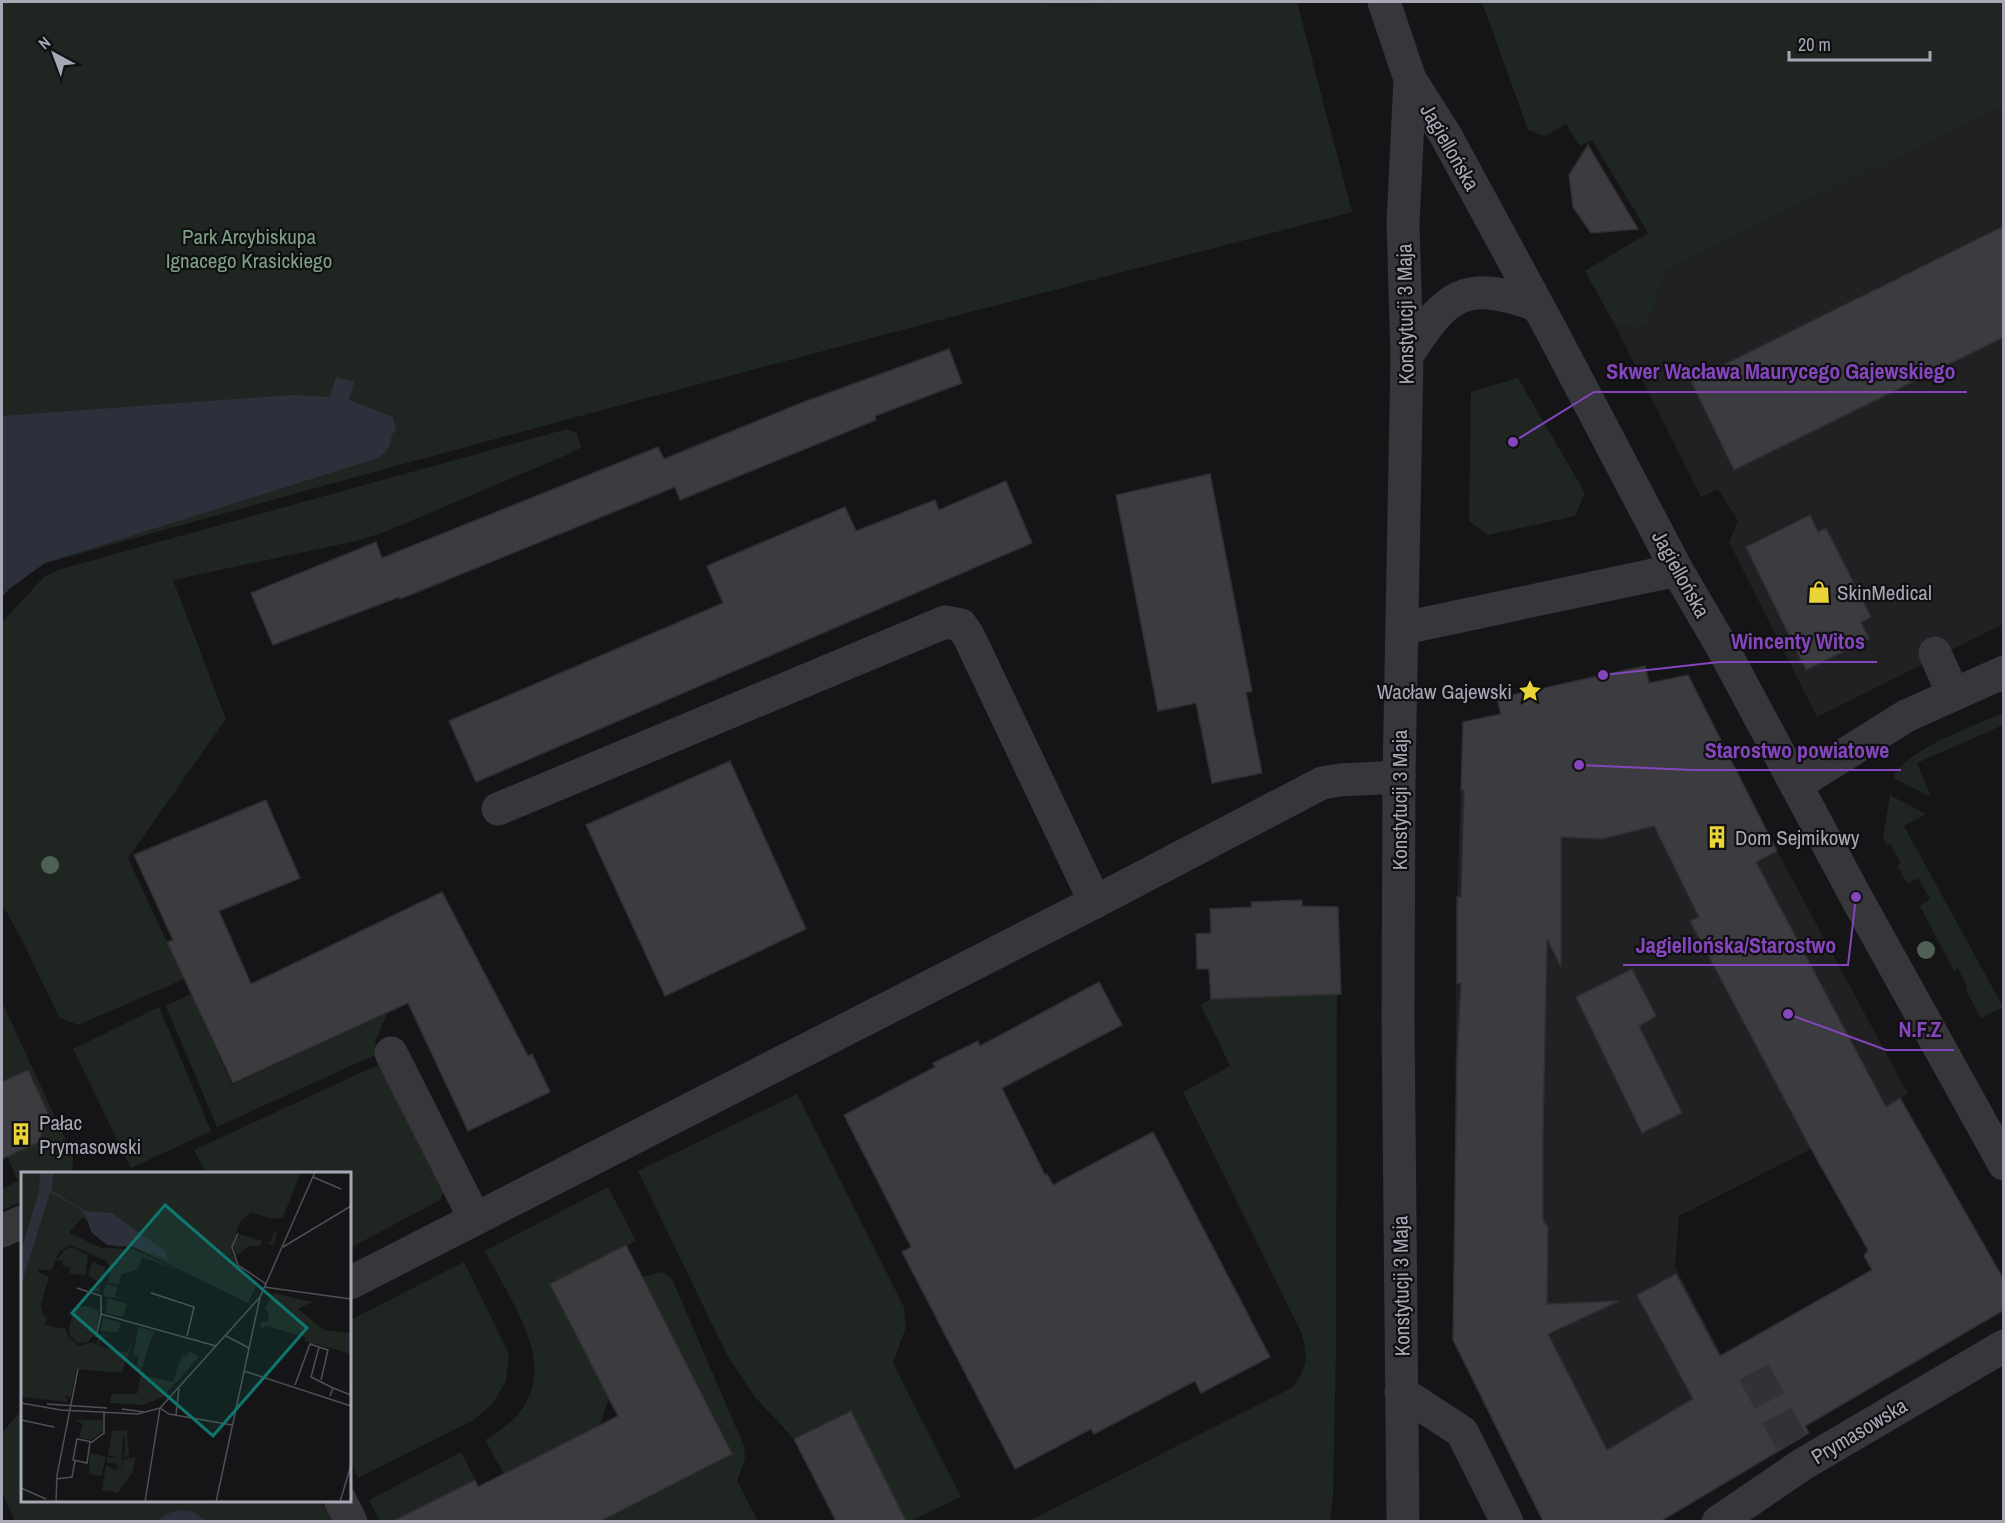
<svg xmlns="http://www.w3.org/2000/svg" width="2005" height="1523" font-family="'Archivo Narrow',sans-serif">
	<rect width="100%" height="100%" fill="#151416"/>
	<!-- built -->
	<g fill="#212123">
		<polygon points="1038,2 1126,2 1064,7"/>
		<polygon points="2003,106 2003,624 1817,717 1729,542 1738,521 1718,489 1701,497 1616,327 1639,328 1650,321 1665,270"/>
		<polygon points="1645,666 1649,683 1688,675 1777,851 1908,1094 1811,1149 1679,1216 1675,1267 1773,1453 1661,1521 1543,1521 1453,1340 1457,897 1463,722 1500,714 1497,698"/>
	</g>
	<!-- green -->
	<g fill="#1f2621">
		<path d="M 2,2 L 1038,2 L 1064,7 L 1126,2 L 1297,2 L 1352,212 C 904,329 456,447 11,573 L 2,589 Z"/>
		<polygon points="1482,2 2003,2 2003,106 1665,270 1650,321 1639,328 1616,327 1585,271 1648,233 1592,140 1580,146 1566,124 1545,136 1528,130"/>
		<polygon points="1518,378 1585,493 1575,516 1488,535 1469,521 1471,392"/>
		<polygon points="567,429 577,433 581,447 569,454 382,533 356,541 173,580 226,719 128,858 184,979 78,1025 59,1017 21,938 7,913 2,907 2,622 44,577 57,570"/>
		<path d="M 2003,713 L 2003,725 L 1917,763 L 1931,797 L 1893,778 C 1906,749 1974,726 2003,713 Z"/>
		<polygon points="1890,795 1926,814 1904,826 2003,1007 1981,1018 1966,990 1967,986 1958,969 1954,971 1920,906 1930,899 1918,878 1908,884 1897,866 1901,863 1890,844 1887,846 1883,838"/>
		<polygon points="191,994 232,1085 387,1013 375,1042 377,1054 217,1127 166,1006"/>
		<path d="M 1337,994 L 1336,1350 L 1333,1495 L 1330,1521 L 1027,1522 L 1293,1387 C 1308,1365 1308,1360 1302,1334 L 1183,1092 L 1230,1066 L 1201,1005 L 1211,999 Z"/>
		<polygon points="2,1002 73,1156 73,1166 70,1173 22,1174 22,1201 2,1210 2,1189 18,1181 7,1156 39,1142 44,1126 36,1109 44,1105 28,1070 2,1082"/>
		<polygon points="159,1007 211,1131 131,1168 73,1049"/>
		<polygon points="382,1063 445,1187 440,1200 350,1248 350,1174 206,1173 194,1150"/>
		<polygon points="797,1094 904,1307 906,1327 893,1363 961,1497 910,1521 906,1521 851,1412 794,1439 754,1396 728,1357 638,1171"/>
		<path d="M 608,1187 L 636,1241 L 551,1284 L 609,1398 L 600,1425 L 504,1474 L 485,1440 C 576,1388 520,1319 485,1251 Z"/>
		<polygon points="464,1262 509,1354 506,1381 493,1403 474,1420 358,1478 350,1461 350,1320"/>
		<polygon points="662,1272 672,1279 744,1446 745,1459 737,1481 758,1521 601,1522 732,1454 642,1277"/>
		<polygon points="22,1409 22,1500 321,1501 332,1521 15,1521 2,1492 2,1433"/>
		<polygon points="461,1452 475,1480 408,1514 411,1521 380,1521 369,1500"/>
	</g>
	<!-- water -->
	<g fill="#2b303a">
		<polygon points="336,377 354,382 349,400 393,417 396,429 392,435 389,448 378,458 45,563 9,589 2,598 2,416 291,395 330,397"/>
		<polygon points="182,1510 194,1512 206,1521 157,1521 171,1512"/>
	</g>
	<!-- building -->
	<g fill="#3c3c40" stroke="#2f2f32" stroke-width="1.5" fill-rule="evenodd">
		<polygon points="1588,145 1638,229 1591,233 1573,207 1569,175"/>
		<polygon points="2004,226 2004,337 1734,470 1691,381"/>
		<polygon points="949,349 962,383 875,416 876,420 680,500 675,487 400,599 399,597 273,645 251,593 376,542 382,558 658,447 664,459 801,403"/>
		<polygon points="1210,474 1252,691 1246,693 1262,773 1212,783 1196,703 1158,711 1116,495"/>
		<polygon points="1006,481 1032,543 476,782 449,721 723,603 707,566 845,507 856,531 935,500 939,510"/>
		<polygon points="1810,515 1818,532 1826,528 1871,617 1861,622 1869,639 1806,670 1746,547"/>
		<path d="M 1645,666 L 1649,683 L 1688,675 L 1777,851 L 1756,862 L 1886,1107 L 1900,1098 L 2004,1280 L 2004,1310 L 1805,1426 L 1809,1433 L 1661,1521 L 1543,1521 L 1453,1340 L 1457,1056 L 1461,983 L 1457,983 L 1457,897 L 1461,897 L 1464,790 L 1461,790 L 1463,722 L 1501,714 L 1497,698 ZM 1654,826 L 1699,917 L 1690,921 L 1811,1149 L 1868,1250 L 1864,1256 L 1872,1270 L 1720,1356 L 1676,1274 L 1637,1295 L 1693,1399 L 1607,1450 L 1548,1334 L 1619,1301 L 1547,1304 L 1548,1227 L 1543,1221 L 1543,1134 L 1547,939 L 1561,967 L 1561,837 L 1602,839 Z"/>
		<polygon points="730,761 806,929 665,996 586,825"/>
		<polygon points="266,800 300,878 219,911 251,984 442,892 528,1056 532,1054 550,1092 468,1131 408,1003 233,1083 167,942 173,940 134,855"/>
		<polygon points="1302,900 1302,906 1338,907 1341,994 1211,999 1209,969 1197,969 1196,934 1211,933 1210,909 1252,907 1251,902"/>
		<polygon points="1632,969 1656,1016 1639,1026 1682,1113 1642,1133 1576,997"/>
		<polygon points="1099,982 1122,1025 1002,1088 1045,1175 1047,1174 1053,1185 1153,1132 1270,1357 1201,1393 1195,1381 1094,1434 1091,1429 1015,1469 902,1252 911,1247 844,1115 935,1067 933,1063 978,1041 980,1046"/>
		<polygon points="28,1070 48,1113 39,1142 2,1159 2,1082"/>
		<polygon points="626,1245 732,1454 601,1521 393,1521 475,1480 478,1487 618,1416 550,1284"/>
		<polygon points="851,1411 906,1521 836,1521 794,1439"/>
	</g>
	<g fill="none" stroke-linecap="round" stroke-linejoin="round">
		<!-- minor-tunnel -->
		<polyline stroke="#323236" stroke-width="33" stroke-dasharray="33 16" stroke-linecap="butt" points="1754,1372 1791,1442"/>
		<!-- minor -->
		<g stroke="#36363b" stroke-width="33">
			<polyline points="1384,2 1410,79 1446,136 1550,328 1677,570 1721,645 1856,897 2004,1164"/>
			<path d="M 1407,356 C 1446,294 1465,279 1536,305"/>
			<polyline points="1404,628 1677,570"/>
			<polyline points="1935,653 1953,694"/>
			<polyline points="1796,785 1906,716 2004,672"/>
			<polyline points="498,809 945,622 961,625 969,637 1095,902"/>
			<polyline points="391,1053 475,1219"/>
			<polyline points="2,1231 22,1222"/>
			<polyline points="350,1283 1095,902 1322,783 1340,780 1399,777"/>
			<polyline points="1401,1392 1462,1432 1507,1522"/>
			<polyline points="340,1500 351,1522"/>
			<polyline points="1403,1522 1398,1018 1399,777 1407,356 1403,223 1410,79"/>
			<polyline points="1718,1522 1803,1464 2004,1346"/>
		</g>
	</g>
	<!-- trees -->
	<g fill="#4f6154">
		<circle cx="50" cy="865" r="9"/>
		<circle cx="1926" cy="950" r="9"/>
	</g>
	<!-- icons -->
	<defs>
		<g id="shop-bare" transform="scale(1.8)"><path d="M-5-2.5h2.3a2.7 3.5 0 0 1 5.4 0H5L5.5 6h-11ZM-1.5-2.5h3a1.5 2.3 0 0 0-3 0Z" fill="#ebd438" stroke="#100f11" stroke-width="2.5" paint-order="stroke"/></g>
		<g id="sight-bare" transform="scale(1.8)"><path d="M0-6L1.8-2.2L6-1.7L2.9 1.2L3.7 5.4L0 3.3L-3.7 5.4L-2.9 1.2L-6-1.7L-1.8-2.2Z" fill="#ebd438" stroke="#100f11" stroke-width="2.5" paint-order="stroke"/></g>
		<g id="building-bare" transform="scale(1.8)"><path d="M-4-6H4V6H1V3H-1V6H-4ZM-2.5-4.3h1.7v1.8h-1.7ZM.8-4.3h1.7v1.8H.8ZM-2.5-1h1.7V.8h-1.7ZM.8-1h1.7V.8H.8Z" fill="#ebd438" stroke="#100f11" stroke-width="2.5" paint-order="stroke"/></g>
	</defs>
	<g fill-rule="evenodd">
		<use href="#shop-bare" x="1819" y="592"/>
		<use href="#sight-bare" x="1530" y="691"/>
		<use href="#building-bare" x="1717" y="837"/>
		<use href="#building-bare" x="21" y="1134"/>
	</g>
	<g text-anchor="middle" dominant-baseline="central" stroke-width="4.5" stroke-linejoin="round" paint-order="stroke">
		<!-- street labels -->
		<g font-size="21" fill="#a7a8b6" stroke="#100f11">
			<text transform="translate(1450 147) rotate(60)">Jagiellońska</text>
			<text transform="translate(1405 314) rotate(-91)">Konstytucji 3 Maja</text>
			<text transform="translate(1681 574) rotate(61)">Jagiellońska</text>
			<text transform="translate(1399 800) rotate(-90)">Konstytucji 3 Maja</text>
			<text transform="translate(1401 1286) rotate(-91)">Konstytucji 3 Maja</text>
			<text transform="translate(1859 1431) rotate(-31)">Prymasowska</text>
		</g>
		<!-- park labels -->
		<g font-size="21" fill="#7ea087" stroke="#100f11">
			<text x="249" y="236">Park Arcybiskupa<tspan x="249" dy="24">Ignacego Krasickiego</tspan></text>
		</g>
		<!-- poi labels -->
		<g font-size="21" fill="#a7a8b6" stroke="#100f11" text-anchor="start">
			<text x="1837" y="592">SkinMedical</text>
			<text x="1512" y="691" text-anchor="end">Wacław Gajewski</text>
			<text x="1735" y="837">Dom Sejmikowy</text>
			<text x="39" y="1122">Pałac<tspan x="39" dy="24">Prymasowski</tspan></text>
		</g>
	</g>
	<!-- overview -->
	<g transform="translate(21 1172)">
		<rect width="330" height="330" fill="#151416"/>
		<path d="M 0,0 L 280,0 L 262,45 L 251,47 L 230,40 L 218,51 L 210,79 L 219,99 L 237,110 L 227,131 L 110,74 L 94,75 L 62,45 L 48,60 L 50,62 L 81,76 L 113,77 L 158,99 L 121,85 L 116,98 L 101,102 L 97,113 L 87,110 L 89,96 L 85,89 L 50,73 L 38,80 L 30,99 L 17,97 L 17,100 L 28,105 L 20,133 L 22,143 L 26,144 L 24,153 L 45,157 L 47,165 L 58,174 L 72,170 L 75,174 L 78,162 L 88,164 L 80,165 L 78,174 L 106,181 L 113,165 L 101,201 L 55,197 L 50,225 L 44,223 L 47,230 L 0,225 ZM 253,60 L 256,61 L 253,74 L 242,69 L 239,74 L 228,74 L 216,84 L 212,73 L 218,62 L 249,71 ZM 51,75 L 67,83 L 64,104 L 48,101 L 50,96 L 41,93 L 42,88 L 35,89 L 43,78 ZM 71,90 L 84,95 L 84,100 L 78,119 L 77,120 L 64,117 L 77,116 L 80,111 L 67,104 ZM 85,112 L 97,115 L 94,124 L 109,128 L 82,124 ZM 253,121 L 291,130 L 277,137 L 303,158 L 330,161 L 330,182 L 284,169 L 284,165 L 245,154 L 240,157 L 240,149 L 246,150 L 248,141 L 244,136 ZM 87,126 L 106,132 L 102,145 L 84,141 ZM 65,134 L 78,139 L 75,160 L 67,170 L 57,171 L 49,164 L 48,156 L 54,135 ZM 82,146 L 100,151 L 97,160 L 79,159 ZM 117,155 L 133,159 L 120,198 L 115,196 L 118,185 L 112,183 ZM 167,178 L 178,185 L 142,225 L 122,233 L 89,231 L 90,222 L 116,222 L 120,203 L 152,210 L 161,183 L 166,184 ZM 82,248 L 82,259 L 71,268 L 58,266 L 62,252 L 53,248 ZM 106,258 L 108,284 L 102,285 L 104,276 L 103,265 L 102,264 L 100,301 L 102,288 L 115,285 L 111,301 L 97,321 L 81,318 L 85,293 L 94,298 L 97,295 L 95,291 L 86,291 L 86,285 L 100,286 L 87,283 L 91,259 ZM 69,281 L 85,285 L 80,304 L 68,302 Z" fill="#1f2621"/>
		<path d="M 19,0 L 33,0 L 30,18 L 64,39 L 91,41 L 145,80 L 146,88 L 113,75 L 86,73 L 70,60 L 65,44 L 59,37 L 29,20 L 0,114 L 0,79 L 18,20 Z" fill="#2b303a"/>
		<path fill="none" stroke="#4f4f56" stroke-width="1.5" d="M 292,5 L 320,17M 217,61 L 211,75 L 217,93 L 245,112M 262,75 L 330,34M 243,115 L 330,127M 56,116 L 80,124 L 80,142 L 195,174M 130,121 L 173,135 L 166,164M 205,164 L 228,176M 75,165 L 80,142M 298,175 L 290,205 L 312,216M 223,199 L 330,234M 274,213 L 289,172 L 307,178 L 300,208M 309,224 L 312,216 L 330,223M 0,231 L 40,238 L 117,242 L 139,236 L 238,126M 26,232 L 86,236M 139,236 L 148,242 L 211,253M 101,237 L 123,240M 155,243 L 158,217M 0,248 L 33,255M 69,270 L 66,291 L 52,288 L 56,267 L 71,270 L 83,261 L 83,239M 35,307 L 51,305 L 54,289M 0,316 L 25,327M 35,330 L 36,303 L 57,197M 124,330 L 139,236M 195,330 L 239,125 L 294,0M 319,330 L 330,293"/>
		<path fill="#0f766e" fill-opacity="0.15" stroke="#0f766e" stroke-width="3" d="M 144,33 L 286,156 L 192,264 L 51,141 Z"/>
		<rect width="330" height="330" fill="none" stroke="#a7a8b6" stroke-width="3"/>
	</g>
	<!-- callouts -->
	<path fill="none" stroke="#8445bd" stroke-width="2" d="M1513 442L1594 392H1967M1603 675L1719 662H1877M1579 765L1692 770H1901M1856 897L1848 965H1623M1788 1014L1886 1050H1954"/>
	<g fill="#8445bd" stroke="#100f11" stroke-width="2">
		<circle cx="1513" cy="442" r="6"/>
		<circle cx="1603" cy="675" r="6"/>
		<circle cx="1579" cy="765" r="6"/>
		<circle cx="1856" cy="897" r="6"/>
		<circle cx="1788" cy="1014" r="6"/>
	</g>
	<g font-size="22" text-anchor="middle" font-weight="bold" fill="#8445bd" stroke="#100f11" stroke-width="4.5" stroke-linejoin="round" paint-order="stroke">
		<text x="1781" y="379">Skwer Wacława Maurycego Gajewskiego</text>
		<text x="1798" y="649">Wincenty Witos</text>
		<text x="1797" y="758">Starostwo powiatowe</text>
		<text x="1736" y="953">Jagiellońska/Starostwo</text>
		<text x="1920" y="1037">N.F.Z</text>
	</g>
	<!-- border -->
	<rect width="2005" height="1523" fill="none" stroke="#a7a8b6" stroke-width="6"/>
	<!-- north arrow -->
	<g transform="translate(54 54) rotate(319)" stroke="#100f11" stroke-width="4.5" paint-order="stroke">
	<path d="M0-4.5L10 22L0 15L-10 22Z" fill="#a7a8b6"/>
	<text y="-9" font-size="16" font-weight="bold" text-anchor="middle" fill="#a7a8b6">N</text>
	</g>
	<!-- scale -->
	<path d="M1789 51v9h141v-9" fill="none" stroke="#a7a8b6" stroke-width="3"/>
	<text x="1798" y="51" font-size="18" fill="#a7a8b6" stroke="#100f11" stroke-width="4.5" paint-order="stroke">20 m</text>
</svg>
